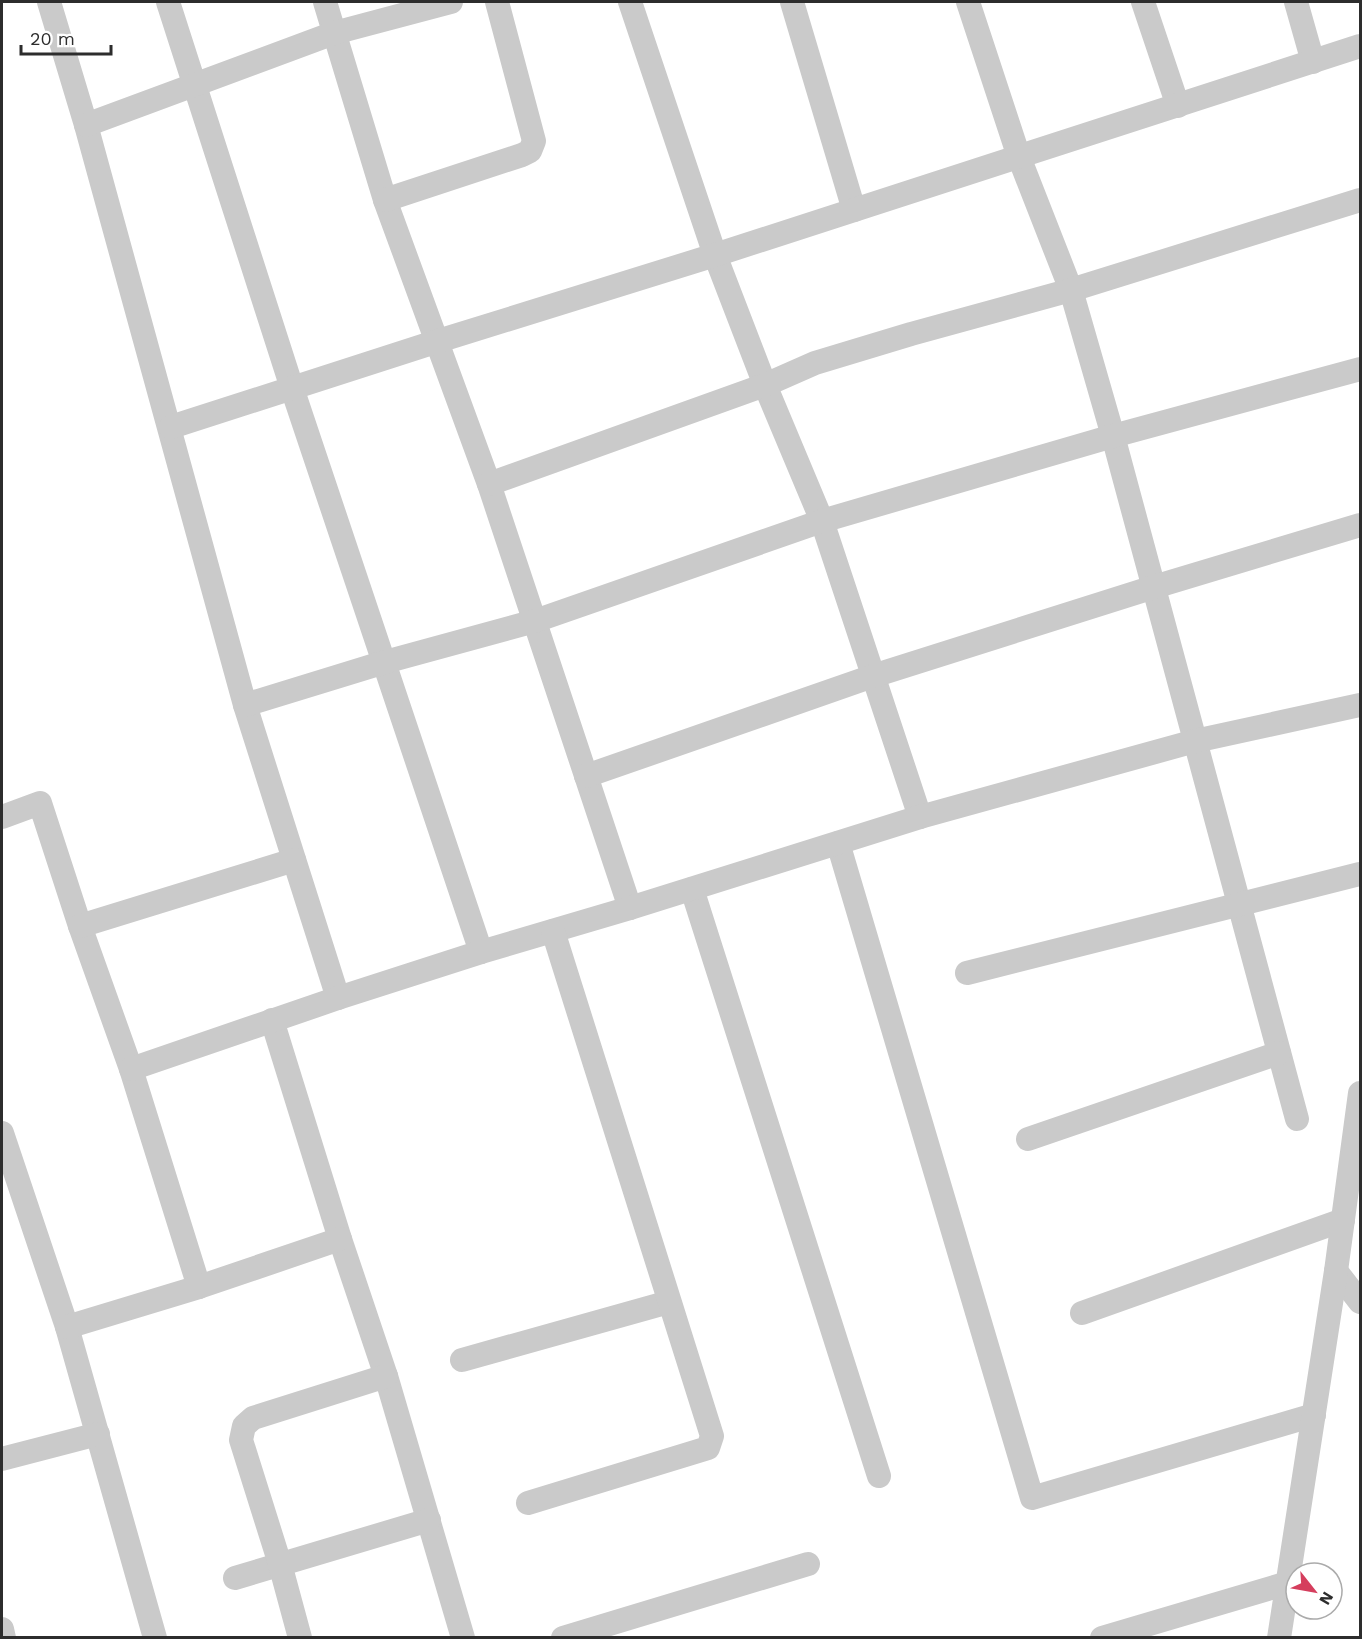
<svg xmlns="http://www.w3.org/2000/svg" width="1362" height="1639" font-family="'Work Sans',sans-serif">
	<rect width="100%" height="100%" fill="#fff"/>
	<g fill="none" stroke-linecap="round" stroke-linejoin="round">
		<!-- street -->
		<g stroke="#cacaca" stroke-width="24">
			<polyline points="49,2 86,125 245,705 338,998"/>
			<polyline points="168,2 292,388 481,952"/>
			<polyline points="325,2 385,200 489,484 630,908"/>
			<polyline points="630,2 715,255 765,385 822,521 920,817"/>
			<polyline points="792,2 854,210"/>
			<polyline points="968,2 1019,157 1071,290 1113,436 1297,1119"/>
			<polyline points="1143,2 1178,106"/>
			<polyline points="1296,2 1313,62"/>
			<polyline points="86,125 334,33 451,2"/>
			<polyline points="385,200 522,155 530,151 534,141 497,2"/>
			<polyline points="171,427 435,342 715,255 1360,46"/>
			<polyline points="489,484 765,385 815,363 911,334 1071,290 1360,200"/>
			<polyline points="245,705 385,662 535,621 822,521 1113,436 1360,369"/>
			<polyline points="586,776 873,676 1154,587 1360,525"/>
			<polyline points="2,817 40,803 80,926 131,1069 199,1287"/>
			<polyline points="838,843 1032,1498 1314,1415"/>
			<polyline points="692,889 879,1476"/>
			<polyline points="80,926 294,860"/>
			<polyline points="967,973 1360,874"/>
			<polyline points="272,1020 340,1239 386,1376 463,1638"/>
			<polyline points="131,1069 338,998 481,952 630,908 920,817 1195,741 1360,705"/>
			<polyline points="2,1133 67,1327 155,1638"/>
			<polyline points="1028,1139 1279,1053"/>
			<polyline points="1336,1271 1360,1302"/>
			<polyline points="1082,1313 1343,1220"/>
			<polyline points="67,1327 199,1287 340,1239"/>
			<polyline points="462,1360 669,1302"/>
			<polyline points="2,1459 98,1434"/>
			<polyline points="528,1503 708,1448 712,1436 553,931"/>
			<polyline points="235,1578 429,1520"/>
			<polyline points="2,1629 4,1638"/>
			<polyline points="300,1638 280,1564 241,1440 244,1426 253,1418 386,1376"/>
			<polyline points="563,1638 808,1564"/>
			<polyline points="1102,1638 1288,1583"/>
			<polyline points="1279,1638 1336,1271 1360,1093"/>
		</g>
	</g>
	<!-- border -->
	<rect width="1362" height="1639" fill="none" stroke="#2d2d2d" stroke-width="6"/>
	<!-- north arrow -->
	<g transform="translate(1314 1591) rotate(121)"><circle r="28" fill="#ffffff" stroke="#ababab" stroke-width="1.5"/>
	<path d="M0-4.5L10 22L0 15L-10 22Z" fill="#d53e5d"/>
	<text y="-9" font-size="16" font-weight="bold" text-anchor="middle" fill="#2d2d2d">N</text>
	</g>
	<!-- scale -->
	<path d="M21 45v9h90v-9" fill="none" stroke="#2d2d2d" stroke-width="3"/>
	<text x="30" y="45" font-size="18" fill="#2d2d2d" stroke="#ffffff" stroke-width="4.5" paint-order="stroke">20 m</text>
</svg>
